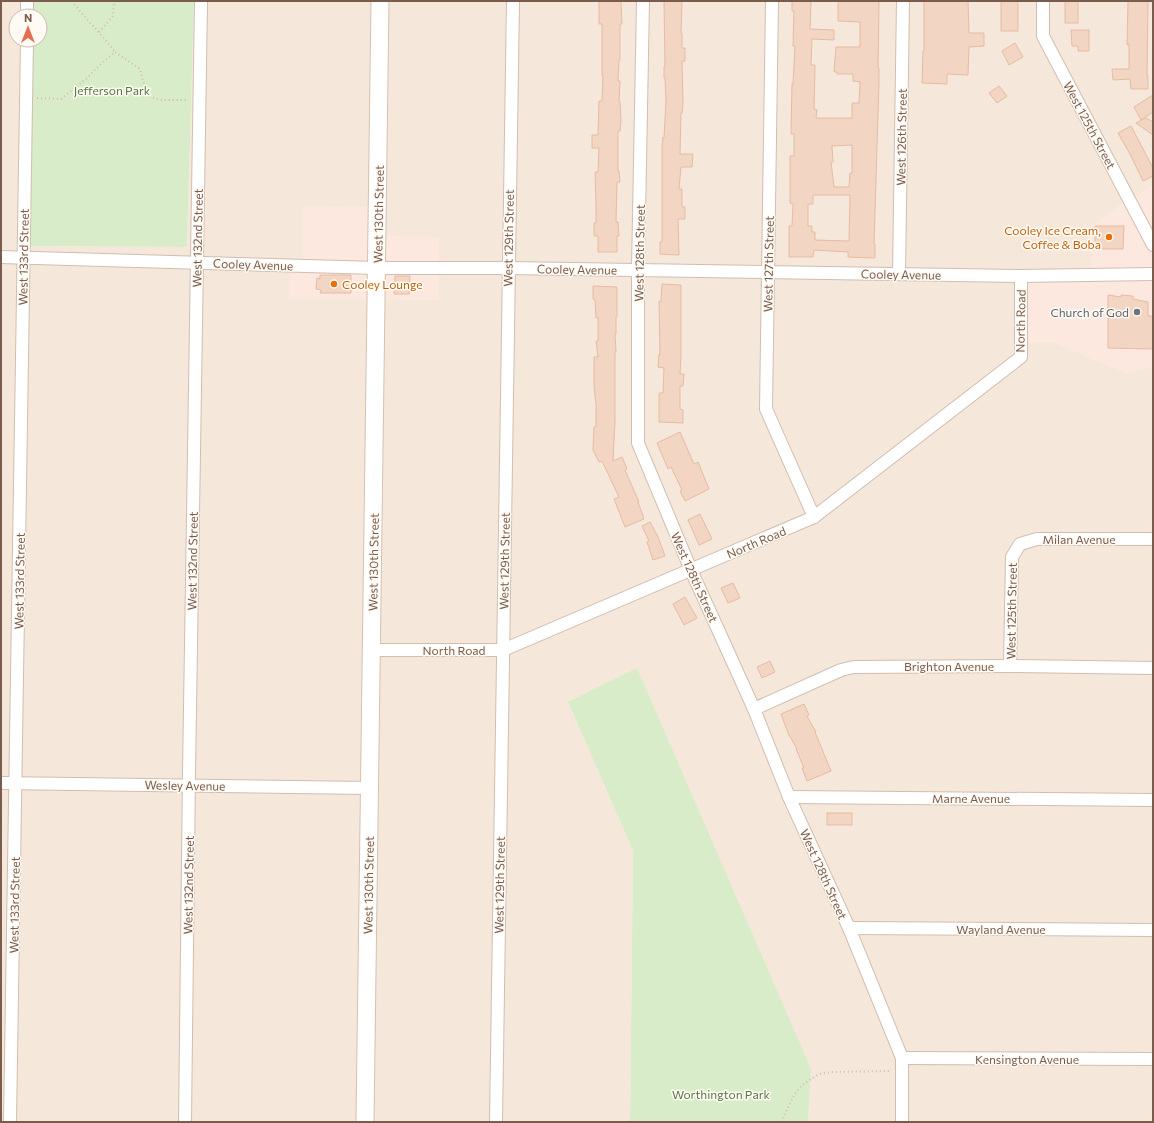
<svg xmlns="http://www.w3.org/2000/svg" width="1154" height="1123" font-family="Commissioner,sans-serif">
	<rect width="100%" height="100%" fill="#fdf6ec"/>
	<!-- residential -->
	<polygon fill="#f5e8da" points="1,1 34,1 34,16 16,16 16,40 34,40 29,246 187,247 194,1 1153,1 1153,1122 808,1122 811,1069 568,702 633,851 630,1122 1,1122"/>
	<!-- commercial -->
	<g fill="#fde8e0">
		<polygon points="1153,185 1153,366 1128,374 1054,343 1028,343 1027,270 1091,270 1091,227 1124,202"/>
		<polygon points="303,206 383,207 383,236 439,237 439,300 289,299 290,260 303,260"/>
	</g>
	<!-- green -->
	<g fill="#d8ecc9">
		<polygon points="34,1 194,1 187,247 29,246 33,40 40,40 40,16 34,16"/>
		<polygon points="637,668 811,1069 808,1122 630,1122 633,851 568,702"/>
	</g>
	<!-- building -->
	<g fill="#f3d5c3" stroke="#e6bba3" fill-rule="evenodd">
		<polygon points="599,1 621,1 622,24 620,24 620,60 619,60 618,81 620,81 619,101 620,101 621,120 620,131 618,131 618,171 619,171 620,182 617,182 616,222 618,222 619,236 617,236 617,252 598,252 598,236 594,236 594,223 596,223 596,208 595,172 598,172 599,148 592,148 592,135 598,135 599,101 602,101 603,76 602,76 602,24 599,24"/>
		<polygon points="664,1 682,1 681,33 682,33 682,48 685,48 685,61 682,61 683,103 682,113 681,113 680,154 693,154 692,167 681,167 679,189 682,189 682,207 685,207 685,219 678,219 679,255 660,254 660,242 662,242 662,146 663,137 664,138 666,101 665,78 664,78 664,67 665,67"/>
		<path d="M 792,1 L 811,1 L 810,29 L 834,30 L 834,40 L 812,39 L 811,65 L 815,65 L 814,109 L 817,110 L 816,118 L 852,118 L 852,103 L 859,103 L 860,82 L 853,81 L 853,74 L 837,74 L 837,72 L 834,72 L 836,47 L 860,47 L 860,22 L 838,21 L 838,1 L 879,1 L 878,68 L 879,68 L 879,82 L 874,244 L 875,244 L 875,258 L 848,257 L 848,252 L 814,250 L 813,257 L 789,257 L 789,226 L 792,226 L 793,204 L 790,203 L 790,156 L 794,156 L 794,134 L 791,134 L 792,84 L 793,84 L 795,46 L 793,46 L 794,11 L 792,11 ZM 852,145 L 852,173 L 850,173 L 849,187 L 834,187 L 831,162 L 833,162 L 832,146 ZM 813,195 L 850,195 L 849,241 L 815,240 L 815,232 L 812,232 L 812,226 L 808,226 L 808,204 L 813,204 Z"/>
		<polygon points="924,1 968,1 969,32 970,33 984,33 984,46 969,47 968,75 947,74 947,84 922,83 923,51 924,51"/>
		<rect x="1001" y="1" width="17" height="30"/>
		<rect x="1065" y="1" width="13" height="22"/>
		<polygon points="1128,1 1148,1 1147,76 1148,76 1148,89 1131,89 1130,79 1113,80 1112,69 1129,69 1129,44 1127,45"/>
		<polygon points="1071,30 1089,30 1089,51 1078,51 1078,46 1072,46"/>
		<polygon points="1015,43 1023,57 1009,65 1002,51"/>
		<polygon points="999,86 1007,96 997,103 989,93"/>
		<polygon points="1153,95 1153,112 1141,120 1134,107"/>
		<polygon points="1146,118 1153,122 1153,135 1136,123"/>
		<polygon points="1131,126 1153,168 1153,176 1143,181 1130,154 1118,133"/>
		<polygon points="1095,226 1124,226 1123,249 1095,249"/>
		<polygon points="320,275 351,275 351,293 320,293 321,290 316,289 317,278 320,279"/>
		<polygon points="395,276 410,276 409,294 394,294"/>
		<polygon points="662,284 681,285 681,356 680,374 684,374 683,386 680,386 680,409 683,410 683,423 659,422 659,393 663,393 664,368 658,367 659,354 660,355 659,301 661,302"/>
		<polygon points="593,286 617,287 617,316 616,317 616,334 615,334 616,352 615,352 615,422 613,461 622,457 627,469 625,470 639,502 638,502 644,519 625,527 614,499 619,497 602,461 599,462 593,450 594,427 596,427 596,404 594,387 594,357 598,357 596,341 598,341 598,317 596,318 595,300 593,299"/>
		<polygon points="1108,295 1121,297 1121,295 1133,296 1133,299 1148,302 1148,316 1153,316 1153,349 1108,348"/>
		<polygon points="680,432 694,464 698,462 709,489 685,501 680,491 682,490 671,467 668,469 657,443"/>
		<polygon points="700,514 712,539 699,545 688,520"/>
		<polygon points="650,522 658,537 665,556 653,560 647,542 649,541 642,526"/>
		<polygon points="733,583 740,598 728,603 721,588"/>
		<polygon points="685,597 697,618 684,625 673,604"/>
		<polygon points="770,661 775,672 762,678 757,667"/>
		<polygon points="804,704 809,715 807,716 816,732 815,732 831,771 807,781 802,768 804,768 796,749 797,749 788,733 781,714"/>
		<rect x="827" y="813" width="25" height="12"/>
	</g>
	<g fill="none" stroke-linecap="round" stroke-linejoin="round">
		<!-- street casing -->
		<g stroke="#d1beb0" stroke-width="14">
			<g id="street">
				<polyline points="643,1 638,270 638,443 691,570 754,709 789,797 849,928 902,1058 902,1122"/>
				<polyline points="772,1 766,409 814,517"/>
				<polyline points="1043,1 1043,36 1153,245"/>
				<polyline points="27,16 27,1"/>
				<polyline points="1,257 377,268 508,268 1021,276 1153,274"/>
				<polyline points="899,274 903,1"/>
				<polyline points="372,650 503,650 814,517 1021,357 1021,276"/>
				<polyline points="1010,666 1012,557 1020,544 1037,539 1153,539"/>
				<polyline points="754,709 841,670 854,667 1010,666 1153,668"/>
				<polyline points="1,783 370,788"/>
				<polyline points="789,797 1153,800"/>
				<polyline points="849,928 1153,930"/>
				<polyline points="902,1058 1153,1059"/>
				<polyline points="10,1122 27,40"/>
				<polyline points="185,1122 189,774 201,1"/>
				<polyline points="496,1122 513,1"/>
			</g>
		</g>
		<!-- secondary casing -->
		<g stroke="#d6c0b0" stroke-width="19">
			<polyline id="secondary" points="365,1122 380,1"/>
		</g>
		<!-- path -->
		<g stroke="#d9b8a5" stroke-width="2" stroke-dasharray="1 3" stroke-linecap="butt">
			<path d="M 72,1 C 85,19 102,34 115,52"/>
			<polyline points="99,32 113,16 114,1"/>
			<polyline points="37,98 61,99 86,79 104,61 115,52 140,69 147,96 162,100 188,100"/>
			<polyline points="781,1122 794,1095 802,1085 819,1074 832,1072 891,1071"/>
		</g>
		<!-- street -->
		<use href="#street" stroke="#fff" stroke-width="12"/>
		<!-- secondary -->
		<use href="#secondary" stroke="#fff" stroke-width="17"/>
	</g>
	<!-- markers -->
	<g fill="#e8710a" stroke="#fffaf3" stroke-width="1.5">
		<circle cx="1109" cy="237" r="4"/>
		<circle cx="334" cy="284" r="4"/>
	</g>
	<circle fill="#6b7280" stroke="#fffaf3" stroke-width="1.5" cx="1137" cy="312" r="4"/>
	<g text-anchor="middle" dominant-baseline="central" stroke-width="3" stroke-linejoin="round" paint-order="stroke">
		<!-- park labels -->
		<g font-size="12" fill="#537a41" stroke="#fffaf3">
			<text x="112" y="90">Jefferson Park</text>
			<text x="721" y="1094">Worthington Park</text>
		</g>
		<!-- street labels -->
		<g font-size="12" fill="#7a5c4d" stroke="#fffaf3">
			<text transform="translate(1090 125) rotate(62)">West 125th Street</text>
			<text transform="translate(901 137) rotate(-89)">West 126th Street</text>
			<text transform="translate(378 214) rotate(-89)">West 130th Street</text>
			<text transform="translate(197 238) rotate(-89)">West 132nd Street</text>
			<text transform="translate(508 238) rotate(-89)">West 129th Street</text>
			<text transform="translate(639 253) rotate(-89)">West 128th Street</text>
			<text transform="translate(23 257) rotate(-89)">West 133rd Street</text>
			<text transform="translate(253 264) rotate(2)">Cooley Avenue</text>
			<text transform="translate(768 264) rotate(-89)">West 127th Street</text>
			<text transform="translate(577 269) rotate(1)">Cooley Avenue</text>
			<text transform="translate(901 274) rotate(1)">Cooley Avenue</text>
			<text transform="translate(1020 321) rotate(-89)">North Road</text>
			<text x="1079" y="539">Milan Avenue</text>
			<text transform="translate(756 542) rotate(-23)">North Road</text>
			<text transform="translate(192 561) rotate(-89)">West 132nd Street</text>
			<text transform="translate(504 561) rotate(-89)">West 129th Street</text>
			<text transform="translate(373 562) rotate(-89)">West 130th Street</text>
			<text transform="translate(695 577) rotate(66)">West 128th Street</text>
			<text transform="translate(19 581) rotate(-89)">West 133rd Street</text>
			<text transform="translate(1011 611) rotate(-89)">West 125th Street</text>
			<text x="454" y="650">North Road</text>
			<text x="949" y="666">Brighton Avenue</text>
			<text transform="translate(185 785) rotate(1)">Wesley Avenue</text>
			<text x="971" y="798">Marne Avenue</text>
			<text transform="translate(824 874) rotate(66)">West 128th Street</text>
			<text transform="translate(188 885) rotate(-89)">West 132nd Street</text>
			<text transform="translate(368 885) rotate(-89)">West 130th Street</text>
			<text transform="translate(499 885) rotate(-89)">West 129th Street</text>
			<text transform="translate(14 905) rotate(-89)">West 133rd Street</text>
			<text x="1001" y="929">Wayland Avenue</text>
			<text x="1027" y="1059">Kensington Avenue</text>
		</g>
		<!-- food labels -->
		<g font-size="12" fill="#c56008" stroke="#fffaf3" text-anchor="end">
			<text x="1101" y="230">Cooley Ice Cream,<tspan x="1101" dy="14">Coffee &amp; Boba</tspan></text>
			<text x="342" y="284" text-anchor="start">Cooley Lounge</text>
		</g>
		<!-- worship labels -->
		<g font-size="12" fill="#5b616d" stroke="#fffaf3" text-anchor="end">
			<text x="1129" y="312">Church of God</text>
		</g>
	</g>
	<!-- border -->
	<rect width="1154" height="1123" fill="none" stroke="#7a5c4d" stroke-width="4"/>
	<!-- north arrow -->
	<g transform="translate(28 28)"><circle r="19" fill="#fffaf3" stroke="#cabbb1"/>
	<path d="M0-3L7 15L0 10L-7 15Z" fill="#e76f51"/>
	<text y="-6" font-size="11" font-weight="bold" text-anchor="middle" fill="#7a5c4d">N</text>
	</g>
</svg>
